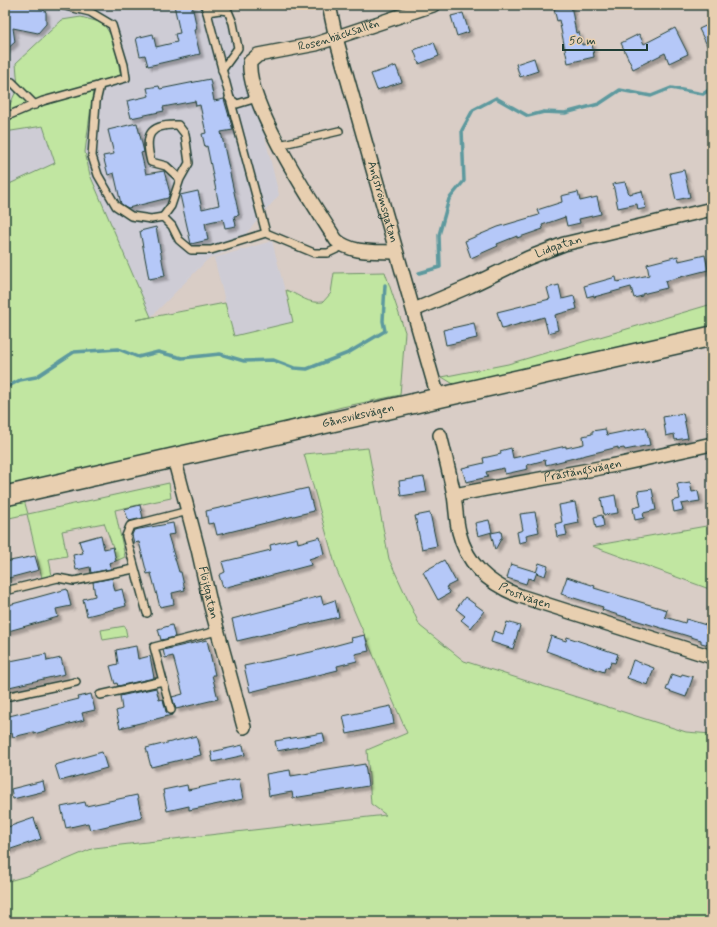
<svg xmlns="http://www.w3.org/2000/svg" width="717" height="927" font-family="Mynerve,sans-serif">
	<defs>
		<filter id="shadow"><feDropShadow dx="3.5" dy="3.5" stdDeviation="1" flood-color="#0004"/></filter>
	</defs>
	<rect width="100%" height="100%" fill="#d9cdc6"/>
	<filter id="ink" filterUnits="userSpaceOnUse"><feTurbulence type="fractalNoise" baseFrequency=".025" numOctaves="2"/><feDisplacementMap in="SourceGraphic" scale="8" xChannelSelector="R" yChannelSelector="G"/><feConvolveMatrix kernelMatrix="1 2 1 2 8 2 1 2 1" color-interpolation-filters="sRGB"/></filter>
	<g filter="url(#ink)">
		<!-- built -->
		<g fill="#ceccd5" fill-rule="evenodd">
			<path d="M 5,5 L 92,5 L 96,8 L 114,5 L 174,5 L 180,16 L 176,17 L 180,33 L 175,35 L 177,42 L 156,47 L 153,34 L 136,39 L 139,56 L 145,55 L 148,66 L 199,54 L 186,32 L 197,29 L 194,13 L 190,8 L 195,7 L 194,5 L 226,5 L 262,125 L 279,195 L 233,249 L 207,260 L 151,317 L 5,349 ZM 137,123 L 144,152 L 137,154 L 140,167 L 144,166 L 146,174 L 164,169 L 171,197 L 123,209 L 116,181 L 124,171 L 108,175 L 103,157 L 114,154 L 109,130 ZM 156,227 L 165,276 L 149,279 L 140,231 Z"/>
			<polygon points="272,241 293,322 234,336 214,258"/>
		</g>
		<!-- green -->
		<g fill="#c1e6a1" stroke="#70926a">
			<path d="M 81,17 L 103,23 L 114,40 L 121,77 L 94,84 L 85,152 L 90,175 L 151,317 L 136,320 L 225,303 L 234,336 L 293,322 L 286,290 C 302,296 307,304 323,302 L 331,293 L 334,273 L 385,272 L 405,332 L 400,395 L 342,407 L 242,434 L 5,488 L 5,186 L 55,163 L 43,126 L 5,132 L 5,115 L 18,87 L 16,63 L 62,20 Z"/>
			<polygon points="712,304 712,328 455,385 442,377 508,364"/>
			<polygon points="368,448 389,559 420,626 464,661 686,732 712,734 712,922 5,922 5,882 30,875 94,848 386,815 371,804 367,750 407,733 337,571 304,454"/>
			<polygon points="169,483 171,498 115,510 125,557 116,561 113,547 104,523 62,531 67,556 49,559 52,576 42,578 27,514 5,519 5,505 24,500 28,514"/>
			<polygon points="712,525 712,590 592,546"/>
			<polygon points="125,626 127,636 103,640 101,630"/>
		</g>
		<g fill="none" stroke-linecap="round" stroke-linejoin="round">
			<!-- stream -->
			<g stroke="#5d999e" stroke-width="3.5">
				<polyline points="419,273 440,267 439,235 449,199 464,181 462,130 473,110 496,98 528,116 544,112 565,113 599,104 620,90 651,96 671,88 703,94 712,88"/>
				<polyline points="5,388 20,380 36,377 74,352 118,349 138,357 158,352 182,358 220,354 244,361 273,360 294,368 307,369 348,353 385,331 383,321 385,285"/>
			</g>
		</g>
		<!-- building -->
		<g fill="#b5c8f8" stroke="#1f3d34" filter="url(#shadow)">
			<polygon points="5,5 37,5 46,12 46,24 38,33 13,28 15,42 5,51"/>
			<polygon points="174,5 192,5 197,29 194,30 200,54 148,66 145,55 140,56 136,38 153,34 156,47 177,42 175,34 180,33"/>
			<polygon points="571,5 576,33 579,32 582,45 592,43 594,57 568,63 559,20 557,21 554,9"/>
			<polygon points="463,13 469,32 457,36 451,16"/>
			<polygon points="712,23 712,55 699,29"/>
			<polygon points="675,28 688,54 669,63 665,53 633,69 621,43 639,34 644,44"/>
			<polygon points="434,42 439,56 419,64 414,50"/>
			<polygon points="534,58 538,71 520,77 516,64"/>
			<polygon points="396,66 402,82 377,90 371,74"/>
			<polygon points="210,79 214,101 224,99 233,130 221,132 239,215 234,216 236,226 225,228 223,219 205,223 208,240 191,244 180,195 198,191 202,209 219,205 207,146 205,147 202,134 206,133 200,105 196,106 195,101 163,107 164,111 131,118 127,101 149,96 147,88 159,86 160,89"/>
			<polygon points="137,123 144,152 141,153 146,174 164,171 170,193 168,198 128,208 121,204 114,173 108,175 103,156 114,154 108,130"/>
			<polygon points="684,170 690,197 676,200 670,173"/>
			<polygon points="625,182 629,194 642,191 646,208 638,210 637,204 618,208 613,184"/>
			<polygon points="578,192 580,201 597,197 601,214 579,219 580,223 567,226 565,217 542,225 543,229 517,238 517,236 497,244 498,246 471,258 465,241 498,227 539,215 537,210 562,202 561,196"/>
			<polygon points="156,227 165,276 149,279 140,231"/>
			<polygon points="705,255 708,270 665,281 667,288 642,294 642,296 634,298 631,287 594,297 594,295 587,297 584,286 616,277 617,282 649,275 647,264 678,256 679,261"/>
			<polygon points="559,285 562,299 574,296 577,309 555,315 558,330 548,333 544,317 502,329 497,312 550,299 547,288"/>
			<polygon points="474,323 477,338 446,345 443,330"/>
			<polygon points="683,413 688,438 675,440 674,434 666,436 663,417"/>
			<polygon points="646,427 650,445 625,450 624,448 618,449 618,447 546,465 545,460 527,465 528,469 505,474 504,468 486,472 488,477 466,482 462,468 484,463 483,458 501,454 500,451 511,448 513,458 566,446 566,448 584,444 583,436 592,434 592,431 605,429 607,435"/>
			<polygon points="424,477 427,492 401,496 399,481"/>
			<polygon points="690,482 692,492 698,491 700,501 681,504 683,510 674,512 672,501 680,499 677,484"/>
			<polygon points="308,488 314,511 217,535 214,523 208,524 206,511"/>
			<polygon points="652,489 656,510 643,513 644,518 635,520 633,508 641,506 638,491"/>
			<polygon points="615,495 618,513 604,515 601,498"/>
			<polygon points="575,502 579,523 565,526 567,535 557,537 555,524 562,522 559,505"/>
			<polygon points="140,505 143,518 129,521 124,509"/>
			<polygon points="535,512 539,532 526,535 527,541 519,543 517,532 523,530 520,514"/>
			<polygon points="430,513 437,546 422,549 415,516"/>
			<polygon points="602,515 604,526 596,528 594,517"/>
			<polygon points="489,520 492,532 478,536 475,523"/>
			<polygon points="173,523 175,534 168,535 179,572 181,572 185,590 172,593 174,604 160,607 151,573 147,574 139,542 134,543 132,535 134,530"/>
			<polygon points="501,531 502,537 495,550 491,533"/>
			<polygon points="101,535 104,549 113,547 116,561 109,563 111,569 91,573 90,567 76,570 73,555 83,553 79,541"/>
			<polygon points="320,537 324,554 309,559 311,565 223,588 219,575 225,572 222,562 271,550 270,545 297,538 298,543"/>
			<polygon points="35,556 39,570 5,579 5,562"/>
			<polygon points="444,560 456,582 446,587 450,593 438,600 423,572"/>
			<polygon points="539,563 548,566 545,576 536,573"/>
			<polygon points="511,564 537,572 534,580 528,578 526,584 507,578"/>
			<polygon points="567,577 595,586 594,588 667,610 665,617 685,623 686,619 706,625 706,629 712,630 709,645 701,643 701,640 602,610 603,607 561,594"/>
			<polygon points="112,578 115,591 122,589 126,606 87,616 83,599 95,596 93,582"/>
			<polygon points="67,589 71,606 56,609 58,617 5,632 5,606"/>
			<polygon points="321,596 323,604 335,600 339,617 237,641 232,619"/>
			<polygon points="465,597 484,611 471,628 461,620 465,616 456,609"/>
			<polygon points="507,622 520,626 513,649 491,642 494,631 503,634"/>
			<polygon points="172,625 175,637 161,640 158,629"/>
			<polygon points="365,635 369,651 355,654 357,661 337,666 338,670 250,692 244,666 311,652 352,641 351,638"/>
			<polygon points="551,636 566,641 567,637 618,654 615,663 611,662 609,668 605,667 604,672 546,651"/>
			<polygon points="207,640 215,675 212,675 218,699 176,709 172,697 183,694 173,656 165,658 163,650"/>
			<polygon points="136,646 138,659 150,656 154,678 118,686 117,683 115,684 110,666 118,664 116,650"/>
			<polygon points="46,654 47,661 61,658 65,674 5,688 5,662"/>
			<polygon points="633,660 654,668 648,685 627,678"/>
			<polygon points="672,674 681,677 682,674 693,677 686,697 666,690"/>
			<polygon points="156,688 159,700 163,699 166,712 172,715 120,728 116,711 122,709 120,696"/>
			<polygon points="91,694 95,710 82,713 84,720 34,734 34,732 13,737 12,733 5,735 5,717 79,699 78,697"/>
			<polygon points="391,706 394,724 347,734 343,716"/>
			<polygon points="323,733 325,742 277,751 275,741"/>
			<polygon points="196,736 201,755 151,767 146,748"/>
			<polygon points="243,745 245,755 213,762 211,752"/>
			<polygon points="102,752 107,768 60,781 55,765"/>
			<polygon points="365,764 368,786 293,798 292,792 269,796 266,774 290,770 291,776"/>
			<polygon points="239,779 243,799 189,810 189,806 167,811 163,790 187,785 188,790"/>
			<polygon points="43,781 45,791 13,799 11,789"/>
			<polygon points="137,795 142,818 90,830 88,823 66,828 61,807 85,802 86,806"/>
			<polygon points="34,818 41,839 5,851 5,828"/>
		</g>
		<g fill="none" stroke-linecap="round" stroke-linejoin="round">
			<!-- service casing -->
			<g stroke="#1f3d34" stroke-width="10">
				<g id="service">
					<polyline points="205,5 266,233 314,253 328,253 343,246"/>
					<polyline points="207,12 220,10 228,11 233,23 238,48 222,70"/>
					<polyline points="12,82 35,105"/>
					<polyline points="100,85 96,102 92,156 98,175 116,206 131,216 151,219 163,217 172,226 179,240 191,250 211,250 266,233"/>
					<polyline points="229,98 237,104 257,98"/>
					<polyline points="5,117 43,101 126,78 124,65 112,25 90,12 61,5"/>
					<polyline points="279,145 339,131"/>
					<path d="M 163,217 L 171,206 L 180,179 L 189,163 L 185,134 L 178,125 C 149,124 144,135 151,162 L 166,166 L 180,179"/>
					<polyline points="5,591 58,578 74,581 134,569"/>
					<polyline points="147,613 126,536 130,526 188,511"/>
					<polyline points="163,681 171,710"/>
					<polyline points="100,695 163,681 154,647 217,631"/>
					<polyline points="5,697 76,682"/>
				</g>
			</g>
			<!-- minor casing -->
			<g stroke="#1f3d34" stroke-width="16">
				<g id="minor">
					<path id="s1" d="M 329,5 L 336,38 L 372,166 L 438,397"/>
					<path id="s2" d="M 396,252 C 375,251 352,254 336,240 C 313,204 246,103 250,62 L 258,55 L 316,44 L 433,5"/>
					<path id="s3" d="M 414,310 L 470,286 L 528,258 L 564,244 L 712,209"/>
					<path id="s4" d="M 440,435 C 445,455 450,475 454,495 C 456,508 456,520 459,532 C 467,565 489,584 520,596 L 712,657"/>
					<path id="s5" d="M 174,458 L 198,549 L 211,607 L 244,727"/>
					<path id="s6" d="M 454,495 L 621,464 L 712,444"/>
				</g>
			</g>
			<!-- secondary casing -->
			<g stroke="#1f3d34" stroke-width="22">
				<g id="secondary">
					<path id="s7" d="M 5,496 L 712,336"/>
				</g>
			</g>
			<!-- service -->
			<use href="#service" stroke="#e8cfb0" stroke-width="7"/>
			<!-- minor -->
			<use href="#minor" stroke="#e8cfb0" stroke-width="13"/>
			<!-- secondary -->
			<use href="#secondary" stroke="#e8cfb0" stroke-width="19"/>
		</g>
	</g>
	<g text-anchor="middle" dominant-baseline="central" stroke-width="4" stroke-linejoin="round" paint-order="stroke">
		<!-- street labels -->
		<g font-size="12" fill="#1f3d34" stroke="#e8cfb0">
			<text stroke="none"><textPath href="#s2" startOffset="356">Rosenbäcksallén</textPath></text>
			<text stroke="none"><textPath href="#s1" startOffset="204">Ångströmsgatan</textPath></text>
			<text stroke="none"><textPath href="#s3" startOffset="158">Lidgatan</textPath></text>
			<text stroke="none"><textPath href="#s7" startOffset="362">Gånsviksvägen</textPath></text>
			<text stroke="none"><textPath href="#s6" startOffset="131">Prästängsvägen</textPath></text>
			<text stroke="none"><textPath href="#s5" startOffset="139">Flöjtgatan</textPath></text>
			<text stroke="none"><textPath href="#s4" startOffset="196">Prostvägen</textPath></text>
		</g>
	</g>
	<!-- margin -->
	<rect width="717" height="927" fill="none" stroke="#e8cfb0" stroke-width="20"/>
	<rect x="10" y="10" width="697" height="907" fill="none" stroke="#1f3d34" stroke-width="1.5" filter="url(#ink)"/>
	<!-- scale -->
	<path d="M563 44v6h84v-6" fill="none" stroke="#1f3d34" stroke-width="2"/>
	<text x="569" y="44" font-size="12" fill="#1f3d34" stroke="#e8cfb0" stroke-width="3" paint-order="stroke">50 m</text>
</svg>
